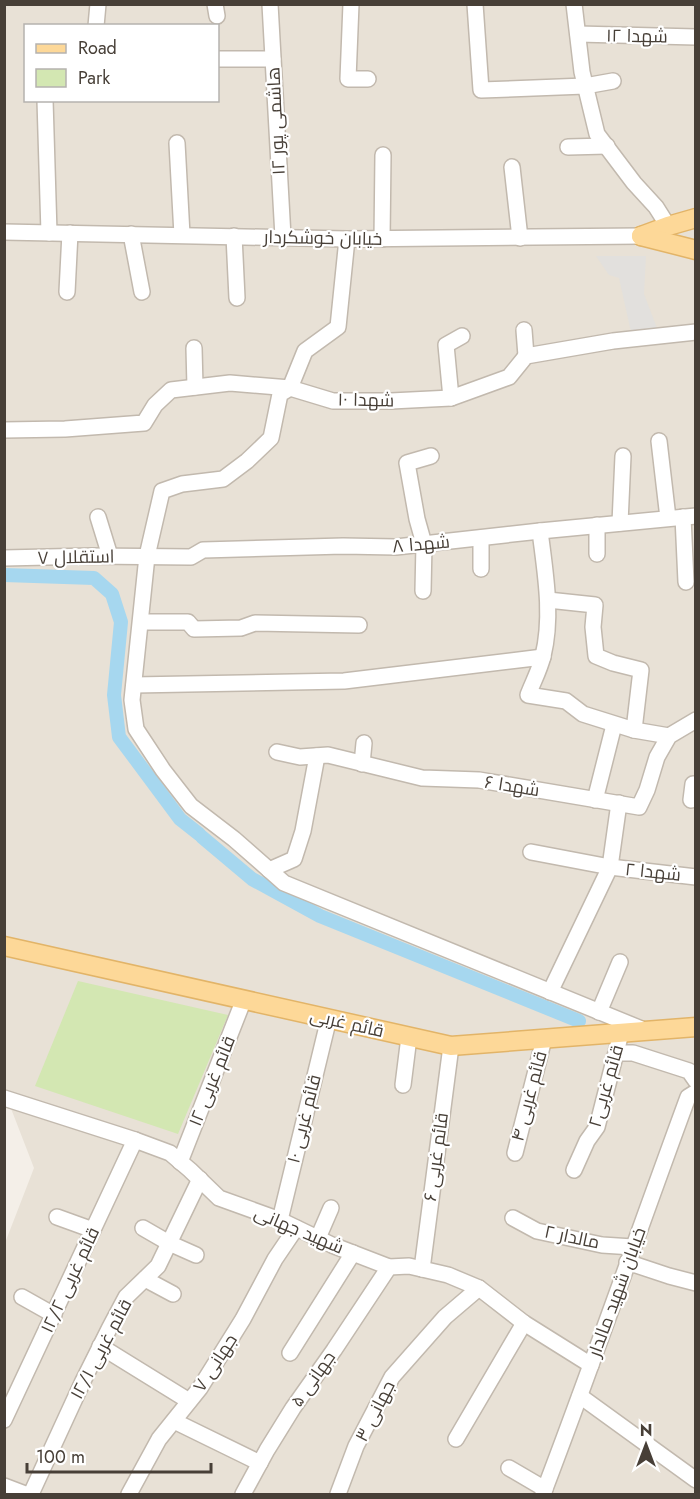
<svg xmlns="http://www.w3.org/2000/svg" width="700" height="1499" font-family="Jost,Cairo,sans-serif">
	<rect width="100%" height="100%" fill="#f4efe8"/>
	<!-- residential -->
	<path fill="#e8e1d6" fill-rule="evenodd" d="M 5,5 L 695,5 L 695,1494 L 5,1494 L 5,1243 L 34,1168 L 5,1093 ZM 26,26 L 218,26 L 218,100 L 26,100 Z"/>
	<!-- green -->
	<polygon fill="#d3e7b2" points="78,981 228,1015 178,1134 35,1086"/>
	<!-- parking -->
	<polygon fill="#e2e0dd" points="596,256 646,256 644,294 660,336 631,332 619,278 609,275"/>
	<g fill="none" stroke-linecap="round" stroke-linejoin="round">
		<!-- canal -->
		<g stroke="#a6d7ef" stroke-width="14">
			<polyline points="4,575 94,578 112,594 121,622 114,695 119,737 180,819 199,834"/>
			<polyline points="202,837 252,879 320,916 579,1021"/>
		</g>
		<!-- minor casing -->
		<g stroke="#c2b9ae" stroke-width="18">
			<g id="minor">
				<polyline points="215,4 217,16"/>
				<polyline points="270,4 283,237"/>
				<polyline points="351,4 348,79 368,79"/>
				<polyline points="475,4 481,90 585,86 613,81"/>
				<polyline points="574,4 582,72 597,134 634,183 656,207 668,226"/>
				<polyline points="96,26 98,4"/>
				<polyline points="578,34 696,37"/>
				<polyline points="218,59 273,59"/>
				<polyline points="45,100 49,233"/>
				<polyline points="177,143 182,235"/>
				<polyline points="568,147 607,146"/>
				<polyline points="512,167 520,238"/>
				<polyline points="4,232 347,239 641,236"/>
				<polyline points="131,234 142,292"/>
				<polyline points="234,236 237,298"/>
				<polyline points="347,239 338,327 305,351 290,388 280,394 271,438 247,461 223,479 182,484 162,491 147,556 132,700 136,729 163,770 191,806 234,839 284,883 644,1030"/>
				<polyline points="382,239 383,155"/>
				<polyline points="67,292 70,233"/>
				<polyline points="524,330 526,356"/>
				<polyline points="194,348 195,387"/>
				<polyline points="451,398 446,345 462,336"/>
				<polyline points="4,430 65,429 144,423 155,405 171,390 230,383 290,388 333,401 391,401 451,398 509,377 526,356 613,341 696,332"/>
				<polyline points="659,441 668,518"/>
				<polyline points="98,517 110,556"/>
				<polyline points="683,517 686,582"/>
				<polyline points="620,523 623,456"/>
				<polyline points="597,525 597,554"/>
				<path d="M 540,531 C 545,572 553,615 543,656 C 540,669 533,682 528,695 L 566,701 L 583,714 L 634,730 L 669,736"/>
				<polyline points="481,538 481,569"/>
				<polyline points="4,558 92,556 191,557 203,550 343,546 396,547 540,531 696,516"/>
				<polyline points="423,591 424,544 417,519 407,463 431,456"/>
				<polyline points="548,600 595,605 593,627 596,656 613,663 641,670 634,730"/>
				<polyline points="141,622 188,622 194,629 241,628 255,623 359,625"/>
				<polyline points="134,685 344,681 543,657"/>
				<polyline points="277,752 300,757 328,755 422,778 479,780 639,807 647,790 657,757 669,736 696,720"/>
				<polyline points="362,764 364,743"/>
				<polyline points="595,800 614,725"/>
				<polyline points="691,800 693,784 696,784"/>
				<polyline points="531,852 610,867 696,877"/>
				<polyline points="269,870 294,859 303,831 317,756"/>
				<polyline points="550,992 610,867 619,803"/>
				<polyline points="599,1012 620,962"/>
				<polyline points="617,1053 633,1053 689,1071 696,1081"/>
				<polyline points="403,1085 409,1037"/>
				<polyline points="4,1098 135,1140 170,1153 190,1170 219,1198 280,1220 332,1245 389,1267 409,1266 448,1275 479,1288 524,1323 591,1365"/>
				<polyline points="515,1153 544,1039"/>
				<polyline points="180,1162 244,999"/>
				<polyline points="574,1170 587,1141 597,1127 621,1033"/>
				<polyline points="57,1217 93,1230"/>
				<polyline points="513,1218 537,1231 602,1245 633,1247"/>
				<polyline points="280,1220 329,1018"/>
				<polyline points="143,1228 169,1243 196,1255"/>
				<polyline points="318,1238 331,1208"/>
				<polyline points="627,1262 669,1276 696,1283"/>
				<polyline points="422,1269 451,1046"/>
				<polyline points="145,1279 173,1294"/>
				<polyline points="22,1297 54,1315"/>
				<polyline points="100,1346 189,1401"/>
				<polyline points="290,1353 353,1253"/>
				<polyline points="580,1396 696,1480"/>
				<polyline points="4,1420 135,1140"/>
				<polyline points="174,1421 260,1463"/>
				<polyline points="456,1439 524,1323"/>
				<polyline points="509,1468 545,1489"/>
				<polyline points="4,1486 25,1494"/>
				<polyline points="31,1494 83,1381 109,1329 126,1297 158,1266 200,1179"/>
				<polyline points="129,1494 159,1439 200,1388 243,1319 275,1259 296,1228"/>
				<polyline points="243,1494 267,1450 293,1408 334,1350 389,1267"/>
				<polyline points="338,1494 356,1446 392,1377 445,1317 479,1288"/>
				<path d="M 543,1494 C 593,1363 639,1230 688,1097 L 696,1092"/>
			</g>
		</g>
		<!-- major casing -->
		<g stroke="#e2b468" stroke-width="21">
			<g id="major">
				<polyline points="641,236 668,226 696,218"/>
				<polyline points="641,236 696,250"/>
				<polyline points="4,946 451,1046 696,1027"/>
			</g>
		</g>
		<!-- minor -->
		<use href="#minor" stroke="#fff" stroke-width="15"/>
		<!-- major -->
		<use href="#major" stroke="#fdd898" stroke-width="18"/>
	</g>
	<g text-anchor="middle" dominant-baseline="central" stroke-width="4.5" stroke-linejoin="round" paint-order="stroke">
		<!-- street labels -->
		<g font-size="18" fill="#473f37" stroke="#fff">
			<text transform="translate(637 36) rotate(1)">شهدا ۱۲</text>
			<text transform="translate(276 121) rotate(-93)">هاشمی پور ۱۲</text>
			<text transform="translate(323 238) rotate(1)">خیابان خوشکردار</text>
			<text transform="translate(366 400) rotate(1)">شهدا ۱۰</text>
			<text transform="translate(421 544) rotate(-5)">شهدا ۸</text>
			<text transform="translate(76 557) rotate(-1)">استقلال ۷</text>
			<text transform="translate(512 786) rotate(9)">شهدا ۶</text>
			<text transform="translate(653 872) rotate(6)">شهدا ۲</text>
			<text transform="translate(347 1023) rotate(13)">قائم غربی</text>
			<text transform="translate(212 1081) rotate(-68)">قائم غربی ۱۲</text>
			<text transform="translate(606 1086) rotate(-74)">۲قائم غربی</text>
			<text transform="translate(529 1096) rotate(-75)">قائم غربی ۴</text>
			<text transform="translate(304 1119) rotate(-76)">قائم غربی ۱۰</text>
			<text transform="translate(436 1157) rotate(-82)">قائم غربی ۶</text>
			<text transform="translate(299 1230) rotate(23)">شهید جهانی</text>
			<text transform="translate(572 1237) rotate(12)">مالدار ۲</text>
			<text transform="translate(70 1280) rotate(-65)">قائم غربی ۱۲/۲</text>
			<text transform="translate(617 1292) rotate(-70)">خیابان شهید مالدار</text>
			<text transform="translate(101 1349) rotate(-62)">قائم غربی ۱۲/۱</text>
			<text transform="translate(215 1363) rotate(-57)">جهانی ۷</text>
			<text transform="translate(313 1379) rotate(-55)">جهانی ۵</text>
			<text transform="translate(375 1411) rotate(-63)">جهانی ۳</text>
		</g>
	</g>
	<!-- border -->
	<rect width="700" height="1499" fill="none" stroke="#473f37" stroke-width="12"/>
	<!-- legend -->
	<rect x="24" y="24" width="195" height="78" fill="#ffffff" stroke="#b5b2af" stroke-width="1.5"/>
	<rect x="36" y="44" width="30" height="9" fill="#fdd898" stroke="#b5b2af" stroke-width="1.5"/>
	<text x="78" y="54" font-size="18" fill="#473f37">Road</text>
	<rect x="36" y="69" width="30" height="18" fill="#d3e7b2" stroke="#b5b2af" stroke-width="1.5"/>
	<text x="78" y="84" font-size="18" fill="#473f37">Park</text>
	<!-- north arrow -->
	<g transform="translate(646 1445)" stroke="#ffffff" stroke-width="4.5" paint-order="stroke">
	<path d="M0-4.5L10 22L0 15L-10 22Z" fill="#473f37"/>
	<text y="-9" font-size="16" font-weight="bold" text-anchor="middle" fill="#473f37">N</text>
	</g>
	<!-- scale -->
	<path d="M27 1463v9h184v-9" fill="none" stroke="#473f37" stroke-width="3"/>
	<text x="36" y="1463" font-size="18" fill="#473f37" stroke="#ffffff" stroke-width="4.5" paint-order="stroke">100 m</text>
</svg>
